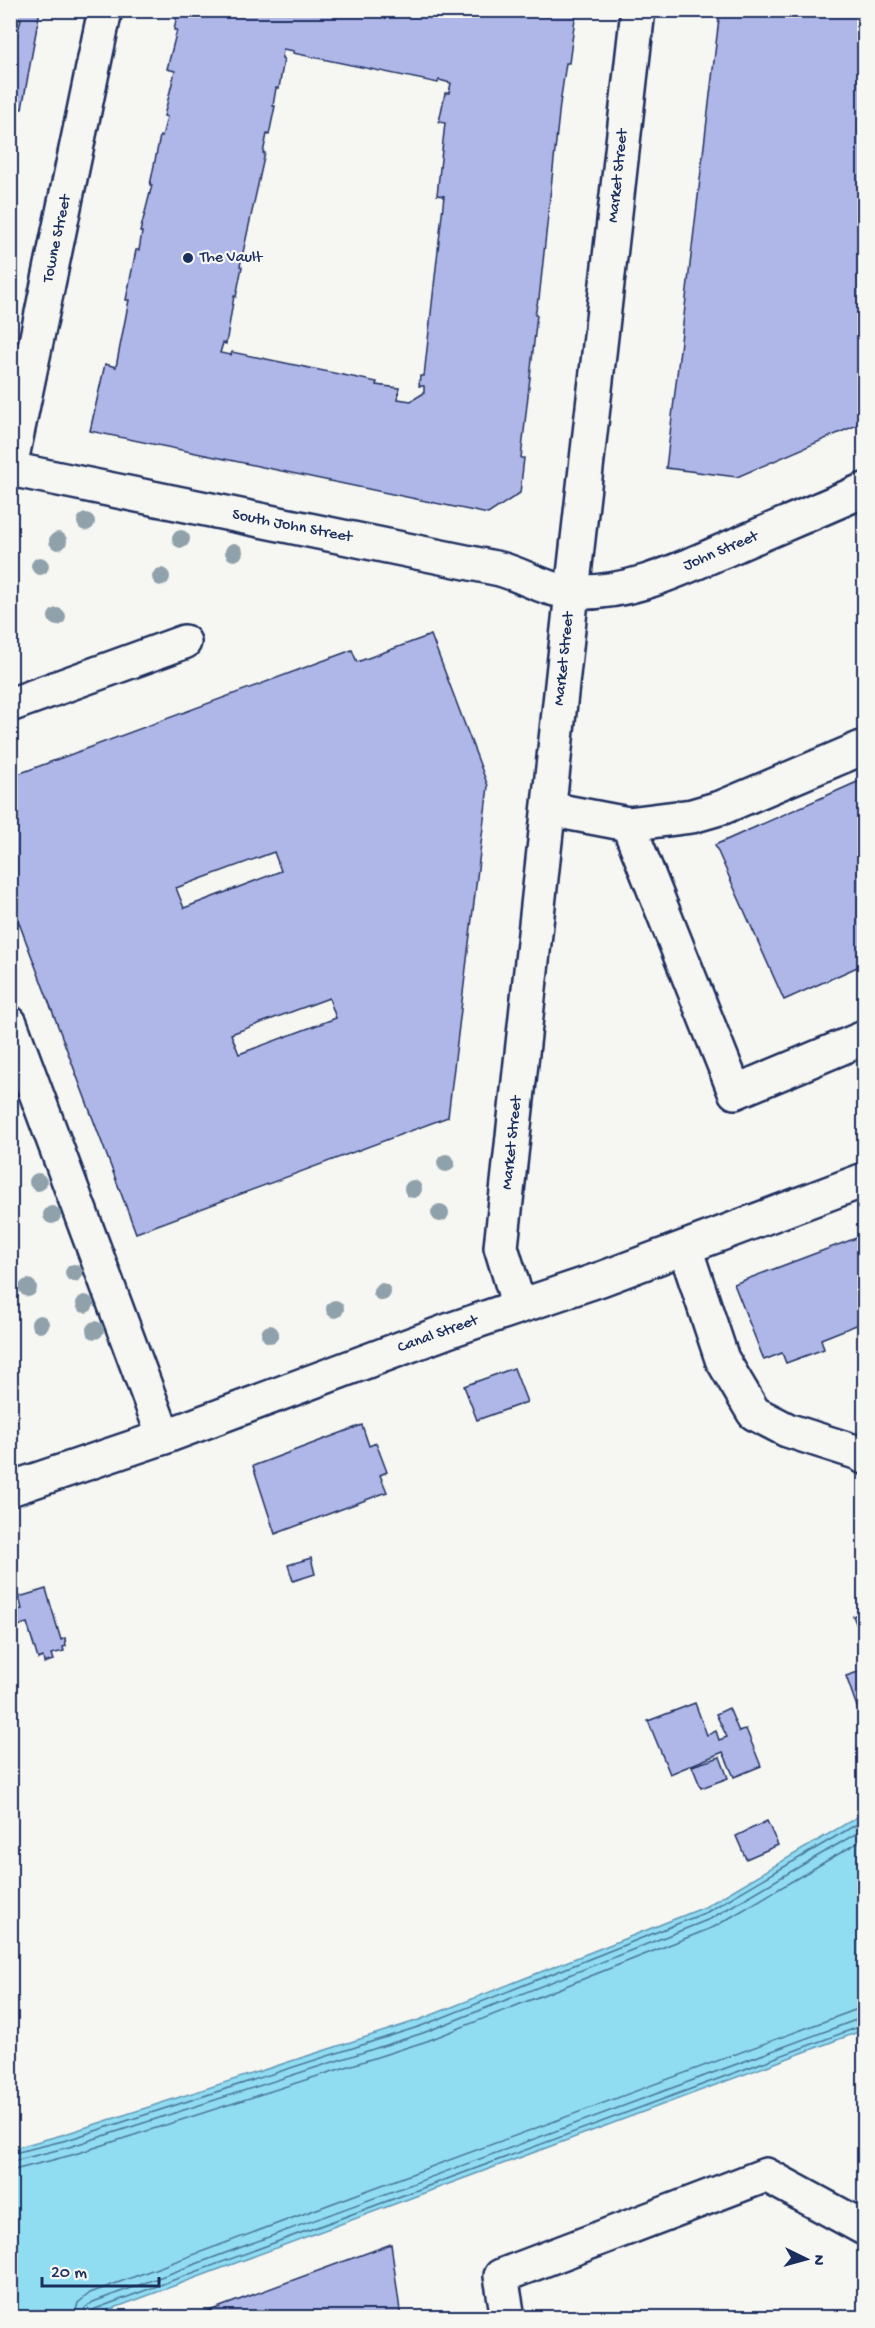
<svg xmlns="http://www.w3.org/2000/svg" width="875" height="2328" font-family="'Gochi Hand',sans-serif">
	<rect width="100%" height="100%" fill="#f6f6f2"/>
	<filter id="ink" filterUnits="userSpaceOnUse"><feTurbulence type="fractalNoise" baseFrequency=".0167" numOctaves="2"/><feDisplacementMap in="SourceGraphic" scale="12" xChannelSelector="R" yChannelSelector="G"/><feConvolveMatrix kernelMatrix="1 2 1 2 8 2 1 2 1" color-interpolation-filters="sRGB"/></filter>
	<g filter="url(#ink)">
		<!-- water -->
		<polygon fill="#90dcf1" stroke="#6197b6" stroke-width="1.5" points="864,1813 864,2030 90,2317 11,2317 11,2149 65,2134 419,2020 705,1907"/>
		<g fill="none" stroke-linecap="round" stroke-linejoin="round">
			<!-- shore -->
			<g stroke="#4a7499" stroke-width="1.5">
				<polyline points="10,2154 67,2140 421,2026 707,1912 864,1820"/>
				<polyline points="10,2162 69,2147 423,2033 710,1919 864,1829"/>
				<polyline points="10,2171 72,2155 427,2041 714,1927 864,1839"/>
				<polyline points="74,2318 78,2303 90,2293 855,2010 864,2008"/>
				<polyline points="83,2318 85,2308 93,2302 864,2017"/>
				<polyline points="91,2318 91,2313 95,2309 864,2025"/>
			</g>
		</g>
		<!-- building -->
		<g fill="#afb7e8" stroke="#1b2f5e" stroke-width="1.5" fill-rule="evenodd">
			<polygon points="10,10 40,10 22,109 20,108 13,141 15,141 10,163 10,34 17,36 21,19 10,16"/>
			<path d="M 178,10 L 576,11 L 569,63 L 566,63 L 560,104 L 539,299 L 538,299 L 535,315 L 537,315 L 521,458 L 524,458 L 520,493 L 488,514 L 90,431 L 105,364 L 116,367 L 129,300 L 126,300 L 136,250 L 139,250 L 142,232 L 140,232 L 152,185 L 150,185 L 160,136 L 162,137 L 167,117 L 164,116 L 175,71 L 167,69 L 177,30 L 174,30 ZM 283,49 L 294,51 L 293,53 L 438,83 L 439,80 L 451,83 L 449,93 L 445,93 L 439,122 L 445,123 L 437,195 L 444,196 L 424,376 L 420,376 L 419,386 L 424,386 L 424,393 L 411,401 L 398,399 L 399,388 L 376,385 L 377,382 L 232,352 L 231,355 L 220,353 L 223,343 L 226,344 L 234,296 L 236,297 L 242,267 L 240,266 L 265,153 L 263,153 L 267,134 L 269,135 L 275,106 L 273,106 L 276,88 L 279,88 L 284,59 L 282,58 Z"/>
			<polygon points="720,10 864,10 864,422 737,477 666,468"/>
			<path d="M 431,635 L 488,786 L 448,1117 L 136,1233 L 10,899 L 10,777 L 352,650 L 357,662 ZM 274,852 L 281,871 L 184,908 L 176,888 ZM 329,998 L 336,1018 L 239,1054 L 231,1034 Z"/>
			<polygon points="864,779 864,964 784,1000 715,845"/>
			<polygon points="864,1235 864,1322 821,1339 824,1349 786,1363 782,1353 764,1360 734,1284"/>
			<polygon points="514,1368 527,1402 477,1420 464,1386"/>
			<polygon points="362,1425 369,1446 376,1443 387,1472 380,1475 387,1492 275,1534 253,1466"/>
			<polygon points="311,1558 315,1574 293,1581 288,1565"/>
			<polygon points="46,1589 61,1640 65,1638 66,1646 63,1647 64,1651 51,1654 53,1660 44,1663 43,1657 38,1659 27,1623 18,1626 14,1611 22,1609 19,1597"/>
			<polygon points="864,1611 864,1640 863,1641 853,1616"/>
			<polygon points="864,1670 864,1717 861,1718 846,1676"/>
			<polygon points="695,1703 707,1735 716,1731 719,1740 727,1737 716,1714 729,1708 739,1732 746,1729 761,1766 734,1777 723,1752 670,1774 648,1721"/>
			<polygon points="720,1757 728,1778 701,1788 692,1766"/>
			<polygon points="767,1821 778,1845 746,1859 736,1836"/>
			<polygon points="391,2244 401,2318 190,2318"/>
		</g>
		<g fill="none" stroke-linecap="round" stroke-linejoin="round">
			<!-- minor casing -->
			<g stroke="#1b2f5e" stroke-width="38">
				<g id="minor">
					<polyline points="10,467 105,10"/>
					<path d="M 10,469 L 500,569 C 525,576 547,591 573,592 C 631,595 683,568 734,546 C 778,527 821,509 864,490"/>
					<polyline points="10,705 184,642"/>
					<polyline points="549,809 628,824 735,1092 864,1038"/>
					<polyline points="628,824 692,816 723,807 864,747"/>
					<polyline points="10,1023 164,1437"/>
					<polyline points="685,1248 722,1359 754,1413 787,1430 862,1454 864,1457"/>
					<polyline points="519,1306 501,1247 572,592 638,10"/>
					<polyline points="10,1489 164,1437 453,1329 601,1279 864,1180"/>
					<polyline points="508,2318 501,2276 766,2175 864,2228"/>
				</g>
			</g>
			<!-- minor -->
			<use href="#minor" stroke="#f6f6f2" stroke-width="33"/>
		</g>
		<!-- trees -->
		<g fill="#8fa1aa">
			<circle cx="86" cy="522" r="9"/>
			<circle cx="181" cy="539" r="9"/>
			<circle cx="58" cy="541" r="9"/>
			<circle cx="234" cy="552" r="9"/>
			<circle cx="40" cy="566" r="9"/>
			<circle cx="161" cy="577" r="9"/>
			<circle cx="57" cy="617" r="9"/>
			<circle cx="446" cy="1163" r="9"/>
			<circle cx="38" cy="1182" r="9"/>
			<circle cx="413" cy="1189" r="9"/>
			<circle cx="440" cy="1213" r="9"/>
			<circle cx="52" cy="1215" r="9"/>
			<circle cx="74" cy="1273" r="9"/>
			<circle cx="28" cy="1288" r="9"/>
			<circle cx="382" cy="1292" r="9"/>
			<circle cx="85" cy="1304" r="9"/>
			<circle cx="335" cy="1309" r="9"/>
			<circle cx="40" cy="1324" r="9"/>
			<circle cx="95" cy="1330" r="9"/>
			<circle cx="270" cy="1334" r="9"/>
		</g>
	</g>
	<!-- markers -->
	<circle fill="#1b2f5e" stroke="#f6f6f2" stroke-width="2" cx="188" cy="258" r="6"/>
	<g text-anchor="middle" dominant-baseline="central" stroke-width="4.5" stroke-linejoin="round" paint-order="stroke">
		<!-- street labels -->
		<g font-size="16" fill="#1b2f5e" stroke="#f6f6f2">
			<text transform="translate(619 176) rotate(-84)">Market Street</text>
			<text transform="translate(58 239) rotate(-78)">Towne Street</text>
			<text transform="translate(292 527) rotate(11)">South John Street</text>
			<text transform="translate(721 552) rotate(-23)">John Street</text>
			<text transform="translate(565 659) rotate(-84)">Market Street</text>
			<text transform="translate(513 1143) rotate(-84)">Market Street</text>
			<text transform="translate(438 1335) rotate(-20)">Canal Street</text>
		</g>
		<!-- poi labels -->
		<g font-size="16" fill="#1b2f5e" stroke="#f6f6f2" text-anchor="start">
			<text x="200" y="258">The Vault</text>
		</g>
	</g>
	<!-- margin -->
	<rect width="875" height="2328" fill="none" stroke="#f6f6f2" stroke-width="36"/>
	<rect x="18" y="18" width="839" height="2292" fill="none" stroke="#1b2f5e" stroke-width="2" filter="url(#ink)"/>
	<!-- north arrow -->
	<g transform="translate(806 2259) rotate(95)" stroke="#f6f6f2" stroke-width="4.5" paint-order="stroke">
	<path d="M0-4.5L10 22L0 15L-10 22Z" fill="#1b2f5e"/>
	<text y="-9" font-size="16" font-weight="bold" text-anchor="middle" fill="#1b2f5e">N</text>
	</g>
	<!-- scale -->
	<path d="M42 2277v9h117v-9" fill="none" stroke="#1b2f5e" stroke-width="3"/>
	<text x="51" y="2277" font-size="18" fill="#1b2f5e" stroke="#f6f6f2" stroke-width="4.5" paint-order="stroke">20 m</text>
</svg>
